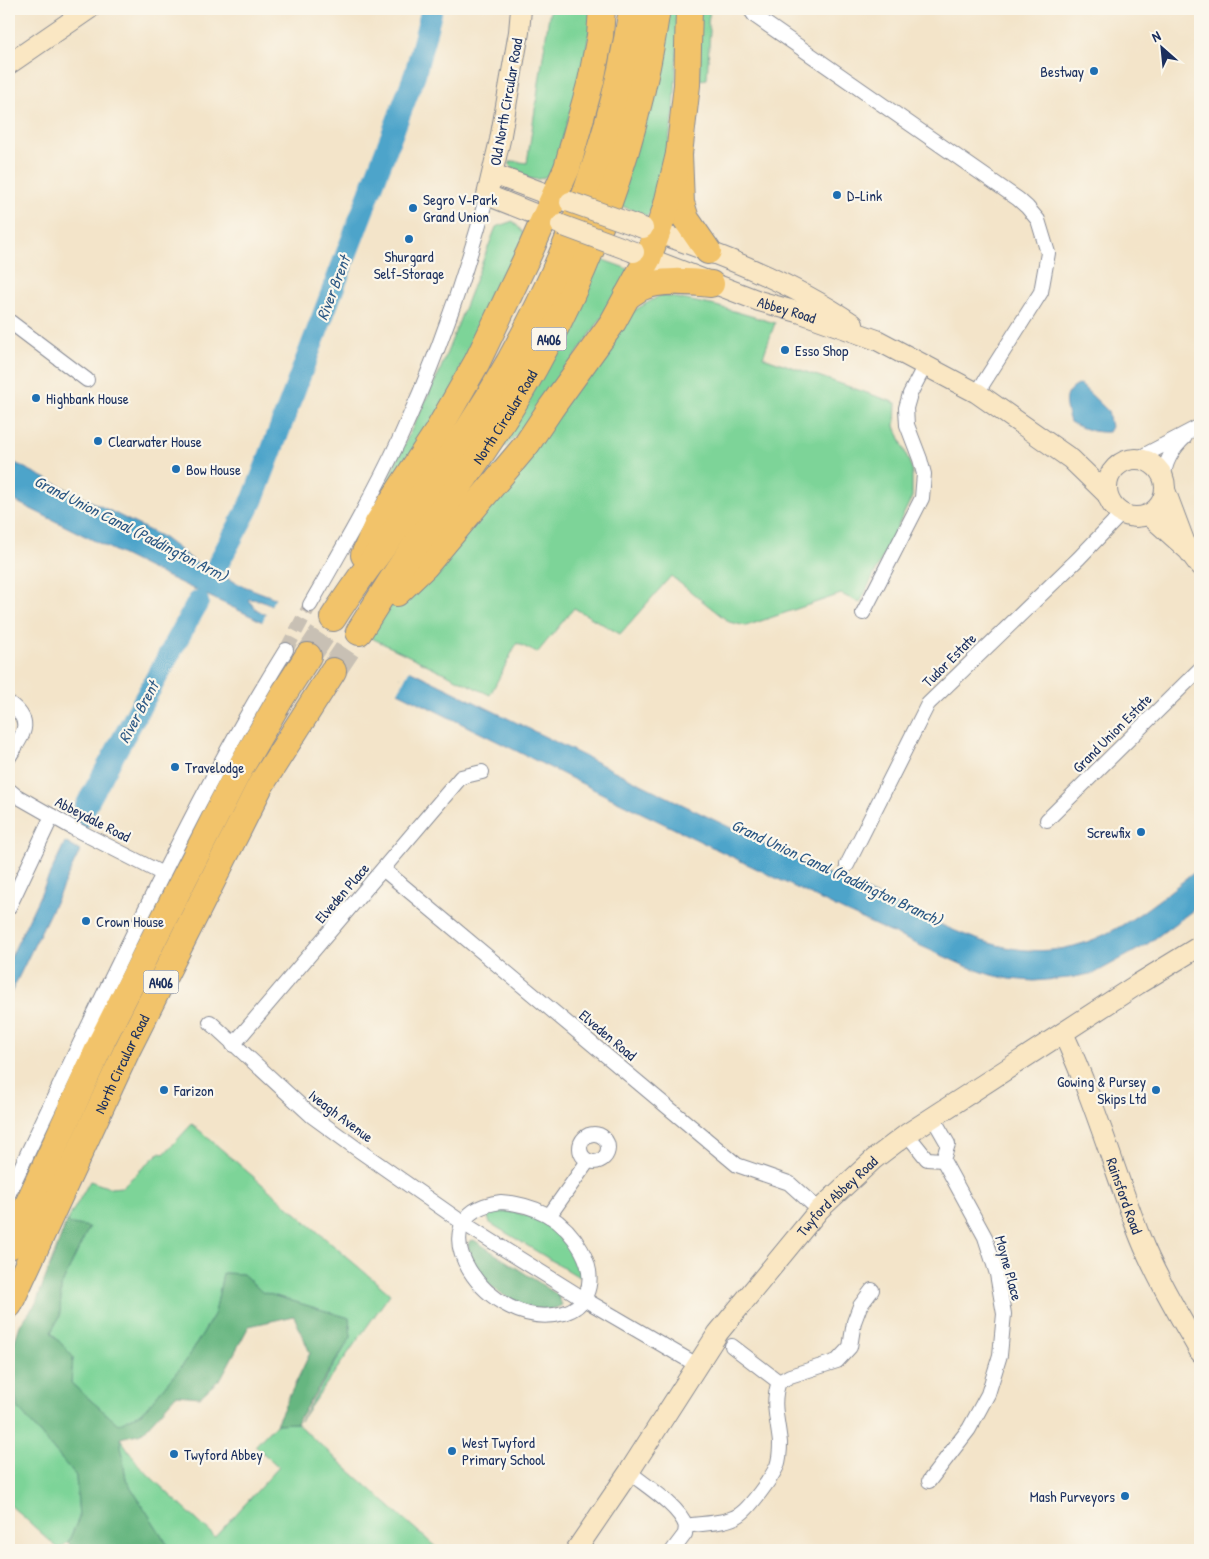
<svg xmlns="http://www.w3.org/2000/svg" width="1209" height="1559" font-family="'Patrick Hand',sans-serif">
	<rect width="100%" height="100%" fill="#fbf7ec"/>
	<filter id="ink" filterUnits="userSpaceOnUse"><feTurbulence type="fractalNoise" baseFrequency=".02" numOctaves="2"/><feDisplacementMap in="SourceGraphic" scale="10" xChannelSelector="R" yChannelSelector="G"/><feConvolveMatrix kernelMatrix="1 2 1 2 8 2 1 2 1" color-interpolation-filters="sRGB"/></filter>
	<filter id="wash" filterUnits="userSpaceOnUse"><feTurbulence type="fractalNoise" baseFrequency=".0096" numOctaves="4" result="noise"/><feDisplacementMap in="SourceGraphic" scale="20" xChannelSelector="R" yChannelSelector="G"/><feGaussianBlur stdDeviation="1.12" result="paint"/><feColorMatrix in="noise" values="0 0 0 0 0 0 0 0 0 0 0 0 0 0 0 0 0 1.4 0 .05"/><feComposite in="paint" operator="in"/></filter>
	<g filter="url(#wash)">
		<rect width="100%" height="100%" fill="#f3e4c9"/>
		<!-- green -->
		<g fill="#7dd498" stroke="#4c827b">
			<path d="M 550,9 L 594,9 L 582,72 L 553,170 C 540,187 519,178 509,163 L 513,161 L 527,163 Z"/>
			<polygon points="668,9 679,9 674,113 657,202 647,216 619,205"/>
			<polygon points="697,9 710,9 708,23 710,30 707,79 700,80"/>
			<polygon points="513,221 525,235 457,384 370,515 439,373 496,227"/>
			<polygon points="598,258 628,269 623,287 543,403 506,447 500,443"/>
			<polygon points="661,295 716,306 775,323 763,357 896,403 895,426 912,469 912,497 860,603 841,594 746,626 729,622 671,576 620,634 574,608 537,653 517,643 490,695 359,632 614,322"/>
			<polygon points="192,1124 390,1294 300,1421 351,1337 349,1318 262,1292 243,1274 223,1273 215,1313 186,1361 143,1412 118,1424 71,1383 73,1357 51,1332 60,1316 61,1286 89,1227 66,1223 90,1181 110,1188 122,1187 160,1152 164,1154"/>
			<path d="M 499,1211 C 527,1212 550,1222 568,1244 C 575,1253 581,1263 583,1275 L 579,1277 L 490,1223 L 488,1218 C 489,1213 494,1212 499,1211 Z"/>
			<polygon points="9,1376 19,1409 76,1476 79,1518 68,1542 59,1549 9,1504"/>
			<polygon points="296,1423 439,1550 171,1550 126,1480 120,1438 140,1467 215,1537 279,1467 255,1446 276,1424"/>
		</g>
		<!-- forest -->
		<g fill="#66b680" stroke="#40726f">
			<polygon points="66,1223 89,1227 61,1286 60,1316 51,1332 73,1357 71,1383 118,1424 143,1412 186,1361 215,1313 223,1273 243,1274 262,1292 349,1318 351,1337 296,1423 276,1424 310,1353 294,1316 249,1326 221,1378 200,1397 176,1395 142,1433 120,1438 126,1480 171,1550 74,1550 68,1542 79,1518 76,1476 19,1409 9,1376 9,1359 20,1325 36,1303"/>
			<path d="M 474,1240 L 558,1295 L 562,1305 C 540,1320 494,1294 480,1275 C 473,1266 469,1254 468,1243 L 470,1241 Z"/>
		</g>
		<!-- water -->
		<g fill="#4da4ca" stroke="#346a94" fill-rule="evenodd">
			<path d="M 1080,384 L 1108,411 L 1111,427 L 1108,432 C 1094,433 1081,428 1070,422 C 1065,405 1060,392 1080,384 Z"/>
			<path d="M 9,460 L 164,538 L 198,564 L 241,585 L 275,598 L 396,659 L 409,670 C 535,731 659,794 785,854 C 824,872 863,890 902,907 C 949,928 998,955 1052,950 C 1111,944 1155,902 1200,868 L 1200,905 L 1146,945 L 1095,973 L 1069,978 L 1034,981 L 1009,979 L 988,974 L 963,965 L 846,912 L 613,799 L 398,692 L 253,617 L 149,568 L 9,498 ZM 249,599 L 261,600 L 271,605 L 396,670 L 403,681 L 391,679 L 266,615 L 256,609 L 248,600 Z"/>
			<polygon points="65,842 80,851 9,997 9,961"/>
		</g>
		<!-- pier -->
		<polygon fill="#f3e4c9" points="277,595 397,657 411,667 397,694 261,624 267,612 392,676 401,678 394,672 270,607"/>
		<g fill="none" stroke-linecap="round" stroke-linejoin="round">
			<!-- river -->
			<g stroke="#4da4ca" stroke-width="22">
				<polyline points="219,562 253,499 415,74 432,9"/>
				<polyline points="79,822 88,802 198,602"/>
			</g>
		</g>
	</g>
	<g filter="url(#ink)">
		<g fill="none" stroke-linecap="round" stroke-linejoin="round">
			<!-- street-tunnel -->
			<polyline stroke="#c8c0b4" stroke-width="14" stroke-dasharray="14 7" stroke-linecap="butt" points="286,650 310,605"/>
			<!-- highway-tunnel -->
			<g stroke="#c8c0b4" stroke-width="26" stroke-dasharray="26 13" stroke-linecap="butt">
				<polyline points="308,656 333,618"/>
				<polyline points="333,671 359,632"/>
			</g>
			<!-- street casing -->
			<g stroke="#878a94" stroke-width="16">
				<g id="street">
					<polyline points="750,9 755,16 1018,199 1027,207 1038,220 1048,253 1041,292 977,393"/>
					<polyline points="9,321 87,380"/>
					<polyline points="1137,459 1200,426"/>
					<path d="M 1164,480 C 1163,464 1173,448 1185,437"/>
					<path d="M 310,605 C 341,551 374,494 400,438 C 436,360 465,278 487,195"/>
					<polyline points="863,613 922,498 924,474 920,459 907,425 906,408 910,394 925,365"/>
					<path d="M 9,703 C 35,722 23,734 9,757"/>
					<polyline points="9,790 15,795 73,828 163,874"/>
					<polyline points="1047,820 1200,669"/>
					<polyline points="847,865 928,704 1079,558 1121,514"/>
					<polyline points="384,870 737,1165 789,1183 819,1210"/>
					<polyline points="9,907 52,816"/>
					<polyline points="210,1022 312,1116 360,1151 463,1223 512,1254 584,1299 697,1365"/>
					<polyline points="233,1045 461,777 482,772"/>
					<polyline points="907,1134 927,1159 943,1160"/>
					<circle cx="594" cy="1148" r="14"/>
					<path d="M 9,1193 C 49,1106 91,1020 133,934 C 181,837 229,741 286,650"/>
					<path d="M 501,1202 C 517,1203 533,1207 548,1215 C 573,1230 599,1266 586,1295 C 581,1305 574,1310 564,1313 C 489,1335 408,1214 501,1202 Z"/>
					<polyline points="549,1216 588,1161"/>
					<polyline points="732,1346 779,1382"/>
					<path d="M 629,1472 C 646,1486 678,1505 686,1526 C 703,1523 725,1524 739,1515 C 750,1508 772,1477 777,1466 C 779,1460 780,1449 780,1443 C 778,1421 771,1403 779,1382 L 790,1376 L 837,1361 L 850,1347 L 854,1322 L 860,1306 L 872,1290"/>
					<polyline points="929,1481 969,1429 988,1394 1000,1355 1004,1314 997,1274 985,1237 943,1160 948,1144 933,1118"/>
					<polyline points="673,1550 685,1534 686,1526"/>
				</g>
			</g>
			<!-- secondary casing -->
			<g stroke="#878a94" stroke-width="22">
				<g id="secondary">
					<polyline points="521,9 519,32 500,140 487,195 557,223"/>
					<polyline points="9,64 89,9"/>
					<polyline points="493,174 568,202"/>
					<path d="M 643,228 C 713,251 792,282 853,324"/>
					<path id="s1" d="M 635,253 L 759,301 L 801,313 L 877,340 L 977,393 L 1071,459 L 1107,494"/>
					<circle cx="1136" cy="488" r="29"/>
					<polyline points="1165,490 1186,546"/>
					<polyline points="1149,515 1188,550 1200,566"/>
					<path id="s2" d="M 1063,1033 C 1094,1099 1114,1170 1140,1237 C 1156,1277 1179,1315 1200,1352"/>
					<path id="s3" d="M 576,1550 L 629,1472 L 718,1333 L 819,1210 L 874,1159 L 907,1134 L 1138,984 L 1200,946"/>
				</g>
			</g>
			<!-- highway casing -->
			<g stroke="#878a94" stroke-width="28">
				<g id="highway">
					<polyline points="689,9 687,85 679,154 681,203 686,219 708,251"/>
					<path d="M 627,296 C 632,294 636,290 640,288 C 659,279 691,282 711,284"/>
					<polyline points="364,555 378,523 437,432 477,362 529,253 567,168 591,81 600,36 602,9"/>
					<polyline points="397,593 425,566 527,444 551,408 613,322 648,258 666,208 679,154"/>
					<path d="M 333,618 C 367,564 409,514 446,462 C 540,329 608,171 632,9"/>
					<path id="s4" d="M 359,632 C 376,605 392,578 410,553 C 436,517 463,482 487,445 C 574,316 635,163 657,9"/>
					<polyline points="9,1246 103,1039 238,772 281,698 308,656"/>
					<path id="s5" d="M 9,1305 L 127,1050 L 260,786 L 333,671"/>
				</g>
			</g>
			<!-- street -->
			<use href="#street" stroke="#fff" stroke-width="14"/>
			<!-- secondary -->
			<use href="#secondary" stroke="#fae7c3" stroke-width="20"/>
			<!-- highway -->
			<use href="#highway" stroke="#f2c36a" stroke-width="26"/>
			<!-- secondary-bridge casing -->
			<g stroke="#878a94" stroke-width="22" stroke-linecap="butt">
				<g id="secondary-bridge">
					<polyline points="570,202 643,228"/>
					<polyline points="561,225 634,252"/>
				</g>
			</g>
			<!-- secondary-bridge -->
			<use href="#secondary-bridge" stroke="#fae7c3" stroke-width="20"/>
		</g>
	</g>
	<!-- markers -->
	<g fill="#1f6fb2" stroke="#fbf7ec" stroke-width="2">
		<circle cx="1094" cy="71" r="5"/>
		<circle cx="837" cy="195" r="5"/>
		<circle cx="413" cy="208" r="5"/>
		<circle cx="409" cy="239" r="5"/>
		<circle cx="785" cy="350" r="5"/>
		<circle cx="36" cy="398" r="5"/>
		<circle cx="98" cy="441" r="5"/>
		<circle cx="176" cy="469" r="5"/>
		<circle cx="175" cy="767" r="5"/>
		<circle cx="1141" cy="832" r="5"/>
		<circle cx="86" cy="921" r="5"/>
		<circle cx="164" cy="1090" r="5"/>
		<circle cx="1156" cy="1090" r="5"/>
		<circle cx="452" cy="1451" r="5"/>
		<circle cx="174" cy="1454" r="5"/>
		<circle cx="1125" cy="1496" r="5"/>
	</g>
	<g text-anchor="middle" dominant-baseline="central" stroke-width="4.5" stroke-linejoin="round" paint-order="stroke">
		<!-- shield labels -->
		<g fill="#fbf7ec" stroke="#5e6b89" stroke-width="1">
			<rect x="531.5" y="327.5" width="35" height="23" rx="4"/>
			<rect x="143.5" y="970.5" width="35" height="23" rx="4"/>
		</g>
		<g font-size="14" font-weight="bold" fill="#1b2f5e">
			<text x="549" y="339">A406</text>
			<text x="161" y="982">A406</text>
		</g>
		<!-- poi labels -->
		<g font-size="15" fill="#1b2f5e" stroke="#fbf7ec" text-anchor="start">
			<text x="1084" y="71" text-anchor="end">Bestway</text>
			<text x="847" y="195">D-Link</text>
			<text x="423" y="199">Segro V-Park<tspan x="423" dy="17">Grand Union</tspan></text>
			<text x="409" y="256" text-anchor="middle">Shurgard<tspan x="409" dy="17">Self-Storage</tspan></text>
			<text x="795" y="350">Esso Shop</text>
			<text x="46" y="398">Highbank House</text>
			<text x="108" y="441">Clearwater House</text>
			<text x="186" y="469">Bow House</text>
			<text x="185" y="767">Travelodge</text>
			<text x="1131" y="832" text-anchor="end">Screwfix</text>
			<text x="96" y="921">Crown House</text>
			<text x="1146" y="1081" text-anchor="end">Gowing &amp; Pursey<tspan x="1146" dy="17">Skips Ltd</tspan></text>
			<text x="174" y="1090">Farizon</text>
			<text x="462" y="1442">West Twyford<tspan x="462" dy="17">Primary School</tspan></text>
			<text x="184" y="1454">Twyford Abbey</text>
			<text x="1115" y="1496" text-anchor="end">Mash Purveyors</text>
		</g>
		<!-- street labels -->
		<g font-size="15" fill="#1b2f5e" stroke="#fbf7ec">
			<text transform="translate(506 102) rotate(-80)">Old North Circular Road</text>
			<text stroke="none"><textPath href="#s1" startOffset="162">Abbey Road</textPath></text>
			<text stroke="none"><textPath href="#s4" startOffset="260">North Circular Road</textPath></text>
			<text transform="translate(949 660) rotate(-45)">Tudor Estate</text>
			<text transform="translate(1112 733) rotate(-45)">Grand Union Estate</text>
			<text transform="translate(93 819) rotate(27)">Abbeydale Road</text>
			<text transform="translate(342 893) rotate(-49)">Elveden Place</text>
			<text transform="translate(608 1035) rotate(40)">Elveden Road</text>
			<text stroke="none"><textPath href="#s5" startOffset="266">North Circular Road</textPath></text>
			<text transform="translate(341 1116) rotate(37)">Iveagh Avenue</text>
			<text stroke="none"><textPath href="#s3" startOffset="441">Twyford Abbey Road</textPath></text>
			<text stroke="none"><textPath href="#s2" startOffset="174">Rainsford Road</textPath></text>
			<text transform="translate(1009 1268) rotate(75)">Moyne Place</text>
		</g>
		<!-- water labels -->
		<g font-size="16" font-style="italic" fill="#2c5884" stroke="#fbf7ec">
			<text transform="translate(333 288) rotate(-69)">River Brent</text>
			<text transform="translate(131 528) rotate(27)">Grand Union Canal (Paddington Arm)</text>
			<text transform="translate(138 712) rotate(-62)">River Brent</text>
			<text transform="translate(837 872) rotate(25)">Grand Union Canal (Paddington Branch)</text>
		</g>
	</g>
	<!-- margin -->
	<rect width="1209" height="1559" fill="none" stroke="#fbf7ec" stroke-width="30"/>
	<!-- north arrow -->
	<g transform="translate(1162 48) rotate(333)" stroke="#fbf7ec" stroke-width="4" paint-order="stroke">
	<path d="M0-4L9 19L0 12L-9 19Z" fill="#1b2f5e"/>
	<text y="-8" font-size="14" font-weight="bold" text-anchor="middle" fill="#1b2f5e">N</text>
	</g>
</svg>
